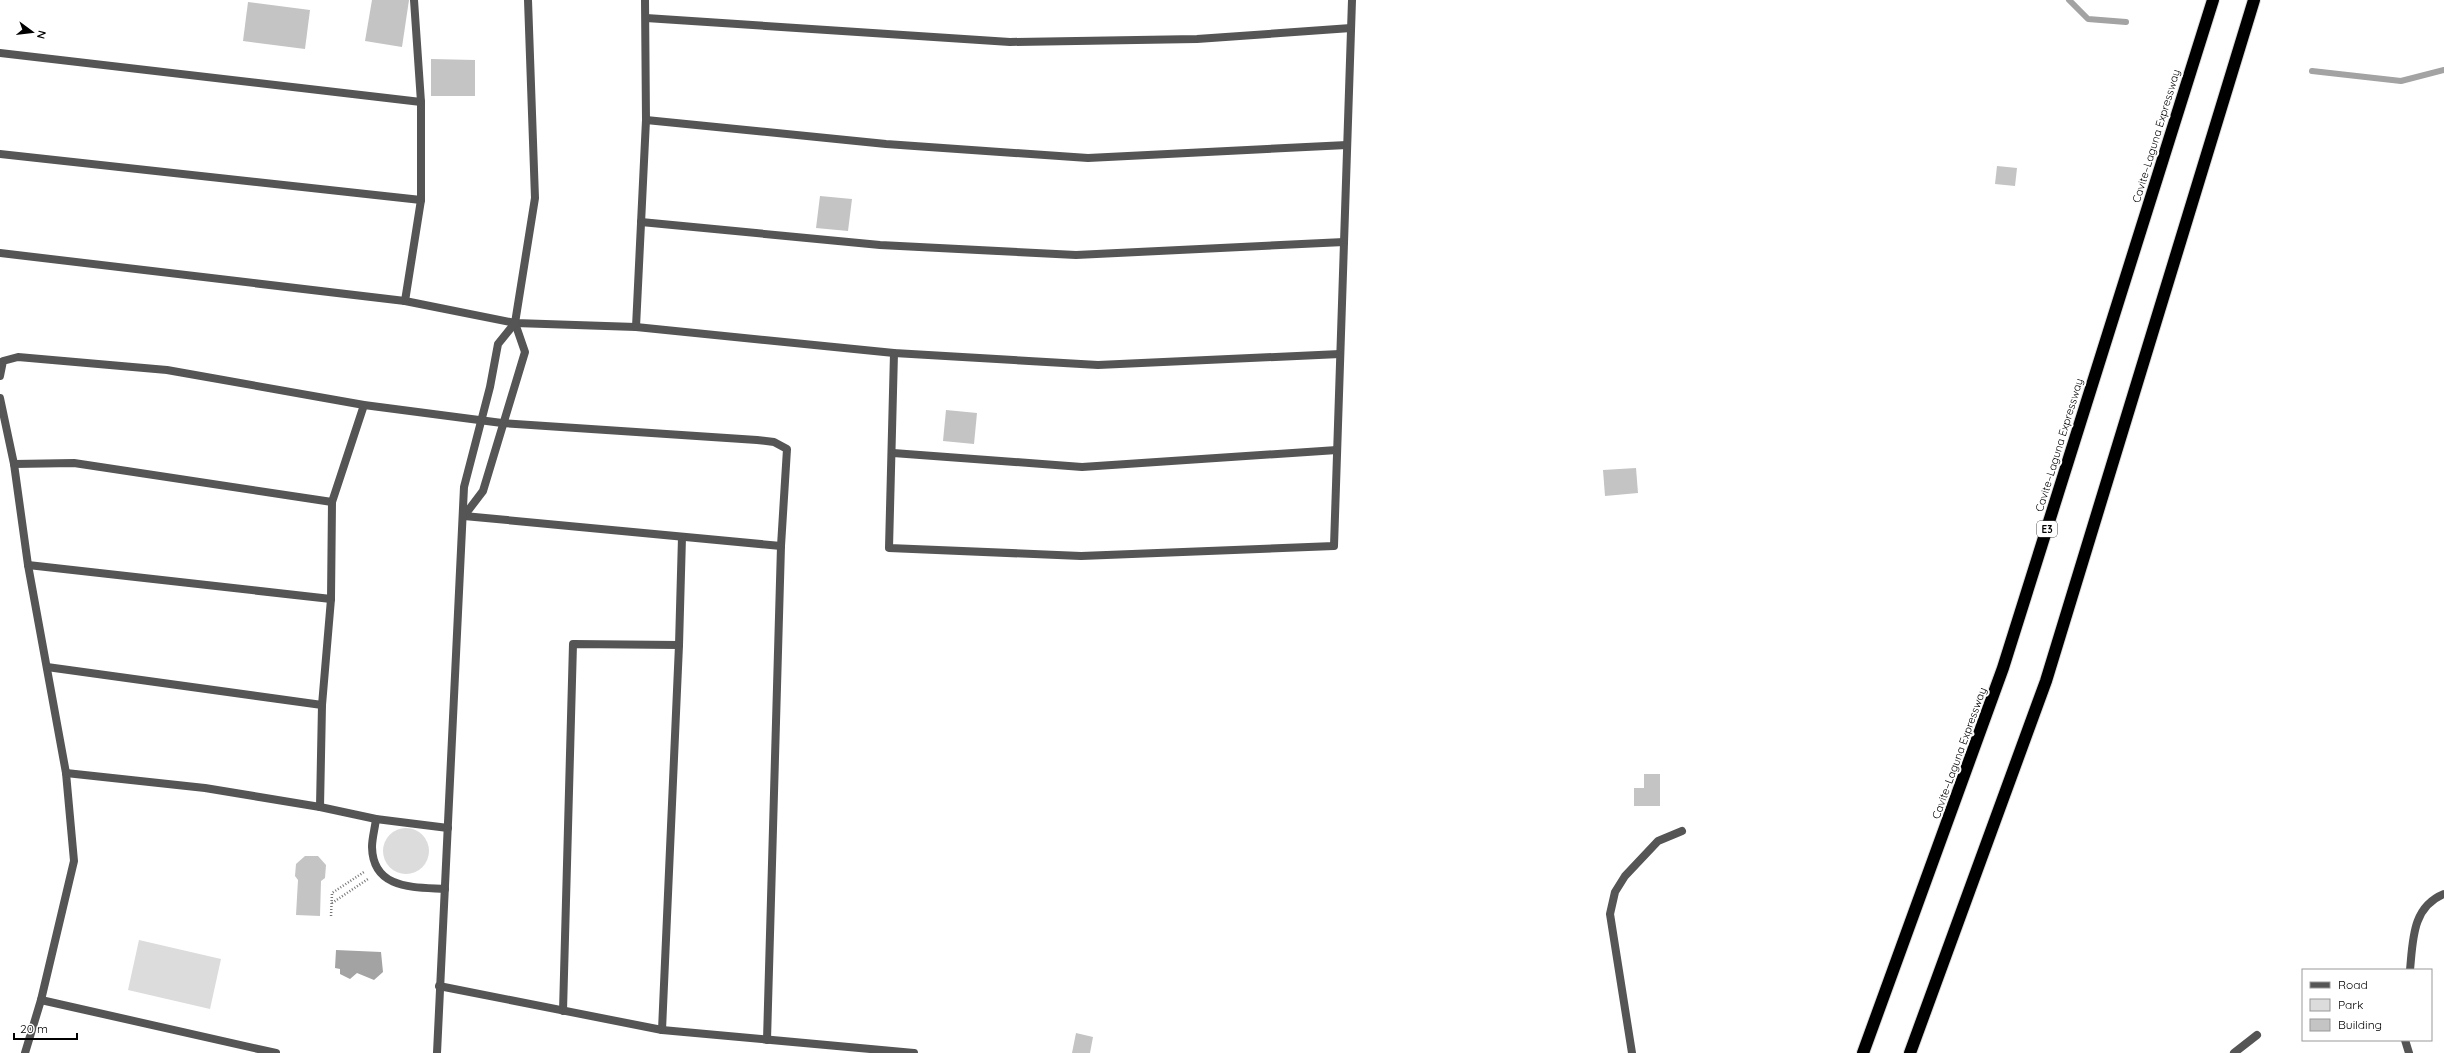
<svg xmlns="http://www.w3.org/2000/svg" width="2444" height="1053" font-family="Quicksand,sans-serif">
	<rect width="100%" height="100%" fill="#fff"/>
	<!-- green -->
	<g fill="#dcdcdc">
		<circle cx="406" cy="851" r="23"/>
		<polygon points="139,940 221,959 210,1009 128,990"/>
	</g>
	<!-- water -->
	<polygon fill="#a3a3a3" points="336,950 381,952 383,972 374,980 357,973 350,979 340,974 340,969 335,968"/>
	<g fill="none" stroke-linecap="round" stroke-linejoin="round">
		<!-- stream -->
		<g stroke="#a3a3a3" stroke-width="6">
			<polyline points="2069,0 2088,19 2126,22"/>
			<polyline points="2312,71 2401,81 2444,70"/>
		</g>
	</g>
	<!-- building -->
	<g fill="#c4c4c4">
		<polygon points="372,0 409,0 402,47 365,41"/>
		<polygon points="248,2 310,10 305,49 243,41"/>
		<polygon points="431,59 475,60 475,96 431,96"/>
		<polygon points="1997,166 2017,168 2015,186 1995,184"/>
		<polygon points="820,196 852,199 848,231 816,228"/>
		<polygon points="946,410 977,413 974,444 943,441"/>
		<polygon points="1636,468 1638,493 1605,496 1603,470"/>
		<polygon points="1644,774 1660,774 1660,806 1634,806 1634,788 1644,788"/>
		<polygon points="305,856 318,856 326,865 325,878 321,881 320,916 296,915 298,880 295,876 296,864"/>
		<polygon points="1076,1033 1093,1037 1090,1053 1072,1053"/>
	</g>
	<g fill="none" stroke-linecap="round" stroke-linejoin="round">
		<!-- motorway casing -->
		<g stroke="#dbdbdb" stroke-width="14">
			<g id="motorway">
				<polyline points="1863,1053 2003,668 2213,0"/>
				<polyline points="1910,1053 2046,681 2254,0"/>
			</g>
		</g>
		<!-- path -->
		<g stroke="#777" stroke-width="2.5" stroke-dasharray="1 2" stroke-linecap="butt">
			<polyline points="332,903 368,879"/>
			<polyline points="331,916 332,893 364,872"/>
		</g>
		<!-- service -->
		<g stroke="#555" stroke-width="8">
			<path d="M 376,819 C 375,828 372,838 372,847 C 373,890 414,887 445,889"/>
			<path d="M 2410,970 C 2413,940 2412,907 2444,894"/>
			<polyline points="2405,1040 2409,1053"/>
			<polyline points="2234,1053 2257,1035"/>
		</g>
		<!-- minor -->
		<g stroke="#555" stroke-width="8">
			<polyline points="646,18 1010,42 1197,39 1351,28"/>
			<polyline points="0,53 421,102"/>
			<polyline points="646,120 886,144 1088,158 1347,145"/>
			<polyline points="0,154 421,200"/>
			<polyline points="641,222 880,245 1076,255 1344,242"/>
			<polyline points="0,253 405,301 515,323 636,327 894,353 1098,365 1340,354"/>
			<polyline points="405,301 421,200 421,102 414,0"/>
			<polyline points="636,327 646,120 645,0"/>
			<polyline points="894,353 889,548 1081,556 1334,546 1352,0"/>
			<polyline points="0,376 3,361 18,357 167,370 364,405 502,423 757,440 774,442 787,449 781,546 767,1040"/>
			<polyline points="0,398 14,464 28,565 66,773 74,861 41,1000 25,1053"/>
			<polyline points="893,453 1082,467 1337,450"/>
			<polyline points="14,464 74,463 332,502"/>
			<polyline points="464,516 483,491 525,352 515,323 535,198 528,0"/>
			<polyline points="464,516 781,546"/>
			<polyline points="28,565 331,599"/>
			<polyline points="47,667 322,705"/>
			<polyline points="66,773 205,788 320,807 376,819 448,828"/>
			<polyline points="320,807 322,705 331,599 332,502 364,405"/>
			<polyline points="439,986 662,1030 914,1053"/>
			<polyline points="41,1000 276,1053"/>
			<polyline points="563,1011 573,644 679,645"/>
			<polyline points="662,1030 679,645 682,537"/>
			<polyline points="437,1053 464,487 490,387 498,344 515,323"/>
			<polyline points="1632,1053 1610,914 1615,892 1625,876 1658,841 1682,831"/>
		</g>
		<!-- motorway -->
		<use href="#motorway" stroke="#000" stroke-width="12"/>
	</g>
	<g text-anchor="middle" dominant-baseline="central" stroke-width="4" stroke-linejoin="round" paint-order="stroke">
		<!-- shield labels -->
		<rect fill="#fff" stroke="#4c4c4c" stroke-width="1" x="2037" y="521" width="20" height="16" rx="3"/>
		<g font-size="10" font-weight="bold" fill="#000">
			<text x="2047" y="529">E3</text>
		</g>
		<!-- street labels -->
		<g font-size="11" fill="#000" stroke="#fff">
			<text transform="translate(2156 136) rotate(-73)">Cavite–Laguna Expressway</text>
			<text transform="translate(2059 445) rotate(-73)">Cavite–Laguna Expressway</text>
			<text transform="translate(1959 753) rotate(-70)">Cavite–Laguna Expressway</text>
		</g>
	</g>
	<!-- legend -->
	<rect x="2302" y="969" width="130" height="72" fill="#ffffff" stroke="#999999"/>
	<rect x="2310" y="982" width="20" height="6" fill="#555555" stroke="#999999"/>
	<text x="2338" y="989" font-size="12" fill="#000000">Road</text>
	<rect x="2310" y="999" width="20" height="12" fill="#dcdcdc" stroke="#999999"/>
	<text x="2338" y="1009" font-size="12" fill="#000000">Park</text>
	<rect x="2310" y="1019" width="20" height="12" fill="#c4c4c4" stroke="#999999"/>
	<text x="2338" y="1029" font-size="12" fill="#000000">Building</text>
	<!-- north arrow -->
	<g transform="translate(32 32) rotate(105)" stroke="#ffffff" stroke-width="3" paint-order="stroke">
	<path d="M0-3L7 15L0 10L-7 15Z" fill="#000000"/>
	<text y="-6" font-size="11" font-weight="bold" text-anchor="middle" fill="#000000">N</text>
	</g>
	<!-- scale -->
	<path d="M14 1033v6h63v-6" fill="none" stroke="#000000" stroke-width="2"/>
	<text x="20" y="1033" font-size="12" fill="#000000" stroke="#ffffff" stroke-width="3" paint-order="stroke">20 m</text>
</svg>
